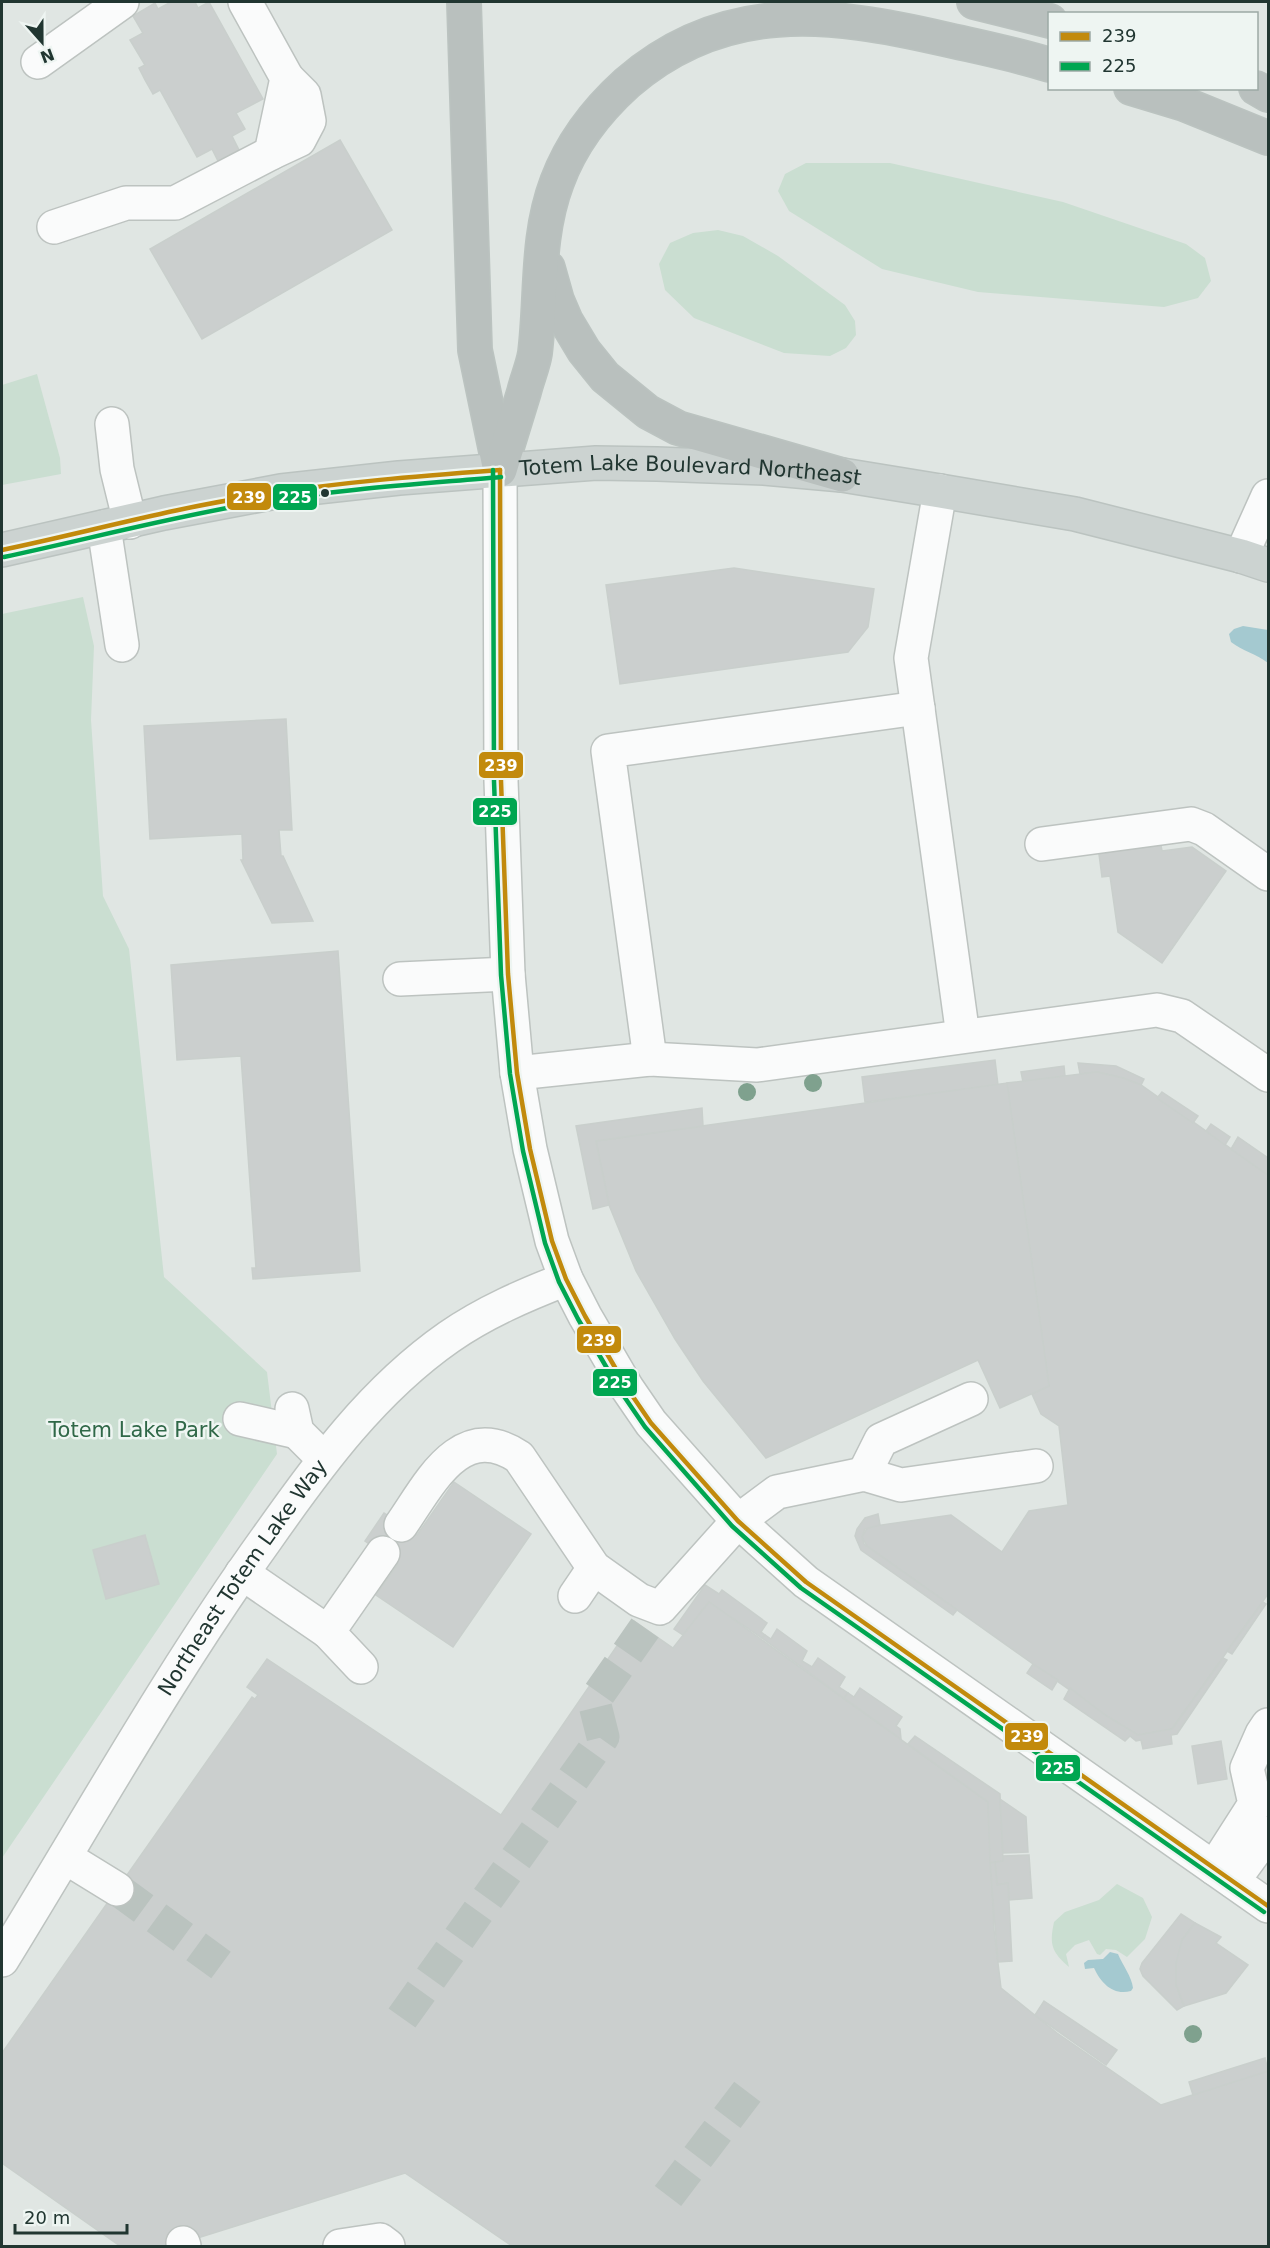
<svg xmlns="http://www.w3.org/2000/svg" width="1270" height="2248" font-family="'DejaVu Sans',sans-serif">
	<rect width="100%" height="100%" fill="#e0e6e3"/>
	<!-- green -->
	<g fill="#caded1">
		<polygon points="806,163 890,163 1063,202 1186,244 1205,258 1211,281 1198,298 1164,307 978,292 882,269 789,211 778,191 785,174"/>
		<polygon points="718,230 743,236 778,256 845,305 855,321 856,335 846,348 830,356 784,353 694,318 665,290 659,264 670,243 693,233"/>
		<polygon points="37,374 60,458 61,474 2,485 2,385"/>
		<polygon points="83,597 94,646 91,720 103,896 129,949 164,1277 267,1372 277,1454 2,1858 2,614"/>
		<path d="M 1117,1884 L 1143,1898 L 1152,1917 L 1145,1939 L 1127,1957 L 1116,1950 L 1106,1949 L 1100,1955 L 1097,1954 L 1089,1940 L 1075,1945 L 1066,1954 L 1069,1967 C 1052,1952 1049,1945 1054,1922 L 1065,1912 L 1099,1900 Z"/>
	</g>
	<!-- water -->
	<g fill="#a4c9d0">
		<path d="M 1243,626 L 1268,630 L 1268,663 C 1257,654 1242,651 1231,642 L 1229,634 L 1234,629 Z"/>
		<path d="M 1110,1952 L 1118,1954 C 1122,1964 1132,1977 1133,1988 L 1131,1991 C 1113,1996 1101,1983 1094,1968 L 1085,1969 L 1084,1963 L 1088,1960 L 1103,1959 Z"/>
	</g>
	<!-- building -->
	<g fill="#cbcfce" stroke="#c9cfcc" stroke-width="1.5">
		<polygon points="171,2 195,2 198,8 209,2 263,99 236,113 245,129 232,136 239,150 218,161 212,149 197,157 160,90 153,94 145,80 139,68 145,65 130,40 143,33 133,16 155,3 158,9"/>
		<polygon points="340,140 392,230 202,339 150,249"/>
		<polygon points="734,568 874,589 868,627 848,652 620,684 606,585"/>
		<polygon points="286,719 292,830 279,830 281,856 283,856 313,921 272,923 241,860 243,860 242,834 150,839 144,726"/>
		<polygon points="1158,830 1162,851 1192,847 1226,871 1162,963 1118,932 1110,876 1102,877 1097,839"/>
		<polygon points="338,951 360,1271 253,1279 252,1268 256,1268 241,1056 177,1060 171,965"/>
		<polygon points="995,1060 998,1085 865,1102 862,1077"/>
		<polygon points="1078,1063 1116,1066 1144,1079 1141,1085 1123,1078 1097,1072 1080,1074"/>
		<polygon points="1064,1066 1065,1076 1023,1082 1021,1072"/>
		<polygon points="1097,1072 1123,1078 1141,1085 1268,1175 1268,1594 1172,1729 1138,1735 1105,1715 867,1546 862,1537 868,1527 951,1515 1002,1552 1029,1511 1068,1505 1059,1426 1041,1414 1032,1394 1049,1386 1007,1083"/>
		<polygon points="1007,1083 1049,1386 1000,1408 978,1360 766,1458 703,1381 675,1339 636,1271 609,1205 596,1141"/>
		<polygon points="1162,1092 1198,1116 1193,1123 1157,1098"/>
		<polygon points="702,1108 703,1126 596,1141 609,1205 593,1209 576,1126"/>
		<polygon points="1211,1124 1230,1137 1225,1145 1206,1131"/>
		<polygon points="1238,1137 1268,1158 1268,1175 1231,1149"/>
		<polygon points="454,1482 531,1534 453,1647 376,1595 398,1564 365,1541 384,1513 417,1535"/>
		<polygon points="878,1514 880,1525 865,1529 862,1537 864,1544 957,1610 953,1615 861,1550 855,1536 857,1529 865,1518"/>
		<polygon points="145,1535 159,1584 106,1599 93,1550"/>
		<polygon points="705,1585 719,1594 722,1590 767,1623 761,1632 765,1635 762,1638 709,1602 683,1635 674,1629"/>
		<polygon points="709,1602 988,1802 994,1930 1001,1988 1057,2033 1161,2105 1268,2071 1268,2246 512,2246 405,2173 172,2246 120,2246 2,2163 2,2053 252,1697 255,1699 258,1695 247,1687 267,1659 501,1815 634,1621 673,1648"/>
		<polygon points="1263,1602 1266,1604 1232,1654 1227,1651"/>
		<polygon points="777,1629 807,1651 802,1661 812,1667 818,1658 845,1677 839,1687 848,1693 844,1698 762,1638 765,1635 771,1639"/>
		<polygon points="1223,1658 1227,1660 1177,1734 1171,1735 1172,1744 1143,1749 1141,1740 1136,1741 1130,1736 1125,1741 1064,1699 1070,1688 1105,1715 1138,1735 1172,1729"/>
		<polygon points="1033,1664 1058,1680 1052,1690 1027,1673"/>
		<polygon points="860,1688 902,1717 896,1726 900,1729 901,1739 844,1698 848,1693 854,1697"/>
		<polygon points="915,1736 1000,1794 1003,1861 990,1863 988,1802 908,1744"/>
		<polygon points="1221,1741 1227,1779 1198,1784 1192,1746"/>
		<polygon points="1000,1799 1026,1817 1028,1852 1003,1853"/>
		<polygon points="1029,1855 1032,1898 1009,1900 1008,1883 997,1885 995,1862 1003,1861 1003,1856"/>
		<polygon points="995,1862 997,1885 1008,1883 1012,1961 998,1962 990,1863"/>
		<polygon points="1181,1914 1195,1923 1182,1940 1176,1964 1176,1984 1184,2006 1177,2010 1143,1976 1140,1969 1142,1963"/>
		<polygon points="1195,1923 1221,1937 1216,1943 1248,1965 1226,1993 1184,2006 1176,1984 1176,1964 1182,1940"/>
		<polygon points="1044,2001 1117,2050 1106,2065 1035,2015"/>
		<polygon points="1265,2058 1268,2071 1193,2095 1189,2082"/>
	</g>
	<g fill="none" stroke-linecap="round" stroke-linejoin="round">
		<!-- minor-tunnel -->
		<g stroke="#bac3bf" stroke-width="33" stroke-dasharray="33 16" stroke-linecap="butt">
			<polyline points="117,1889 221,1965"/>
			<polyline points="402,2018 603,1737 594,1701 645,1628"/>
			<polyline points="668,2196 754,2083"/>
		</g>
		<!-- minor casing -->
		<g stroke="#bdc3c0" stroke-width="36">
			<g id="minor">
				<polyline points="38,62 122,2"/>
				<polyline points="271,153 299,140 309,121 304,95 287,78"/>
				<polyline points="54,227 126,203 175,203 271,153 287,78 245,2"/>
				<polyline points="112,424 117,469 130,522"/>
				<polyline points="500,470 501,781 508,974 517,1073 530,1149 552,1241 566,1279 585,1316 627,1388 651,1423 738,1521 806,1582 1268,1906"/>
				<polyline points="940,491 911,658 963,1036"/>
				<polyline points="104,527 122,645"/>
				<polyline points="1241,556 1268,496"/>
				<polyline points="1042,844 1191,824 1204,829 1268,874"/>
				<polyline points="400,979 508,974"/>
				<polyline points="650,1059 608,751 918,708"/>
				<polyline points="517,1073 650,1059 757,1065 1157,1010 1182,1016 1268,1075"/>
				<polyline points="292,1409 297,1432 323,1458"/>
				<polyline points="240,1419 297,1432"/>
				<polyline points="864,1474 881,1440 971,1399"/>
				<path d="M 401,1525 C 429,1485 460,1418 519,1457 L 594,1568 L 639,1600 L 660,1608 L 738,1521 L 777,1492 L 864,1474 L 901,1485 L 1036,1466"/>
				<polyline points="242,1573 328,1632 361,1667"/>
				<polyline points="575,1596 594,1568"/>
				<polyline points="328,1632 383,1553"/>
				<polyline points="65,1857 117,1889"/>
				<polyline points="1214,1868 1255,1804 1247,1768 1262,1734 1268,1725"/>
				<polyline points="1233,1881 1268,1833"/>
				<path id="s1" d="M 2,1960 C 89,1819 170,1673 267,1538 C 319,1464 373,1390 449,1337 C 485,1312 525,1295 566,1279"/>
				<polyline points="183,2243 184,2246"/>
				<polyline points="340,2246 380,2240 388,2246"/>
			</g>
		</g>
		<!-- major casing -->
		<g stroke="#bbc3c0" stroke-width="36">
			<g id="major">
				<path id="s2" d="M 2,550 L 164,513 L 281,491 L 399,478 L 596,463 L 657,464 L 764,468 L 842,475 L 940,491 L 1075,514 L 1241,556 L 1268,565"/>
			</g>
		</g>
		<!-- highway casing -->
		<g stroke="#bbc3c0" stroke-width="36">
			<g id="highway">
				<polyline points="464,2 475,350 499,466"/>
				<polyline points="974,2 1050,21"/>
				<polyline points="1131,88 1184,104 1268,138"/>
				<polyline points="1256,88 1268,95"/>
				<polyline points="548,268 557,300 566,321 584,351 605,377 648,412 678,428 842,475"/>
				<path d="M 500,470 C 508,444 516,418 524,392 C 527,379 533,366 535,353 C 542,296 536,237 557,182 C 571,144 596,111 627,83 C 723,0 828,12 944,39 C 979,47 1015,54 1050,65"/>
			</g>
		</g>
		<!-- minor -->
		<use href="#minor" stroke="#fafbfb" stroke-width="33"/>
		<!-- major -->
		<use href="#major" stroke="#ccd3d1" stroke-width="33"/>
		<!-- highway -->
		<use href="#highway" stroke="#b9c0be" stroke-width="33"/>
		<!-- bus-1 casing -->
		<g stroke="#eef5f2" stroke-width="9">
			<g id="bus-1">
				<polyline points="500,470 501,781 508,974 517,1073 530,1149 552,1241 566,1279 585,1316 627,1388 651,1423 738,1521 806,1582 1268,1906"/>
				<path d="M 2,550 C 88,532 173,508 260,495 C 340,482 420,476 500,470"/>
			</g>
		</g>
		<!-- bus-2 casing -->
		<g stroke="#eef5f2" stroke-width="9">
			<g id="bus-2">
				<polyline points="493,470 494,781 501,975 510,1074 523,1151 545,1243 559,1282 578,1319 621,1392 645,1427 732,1526 801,1588 1264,1912"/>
				<path d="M 4,557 C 89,539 174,516 261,502 C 340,489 421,484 501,477"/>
			</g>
		</g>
		<!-- bus-1 -->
		<use href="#bus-1" stroke="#c28a0c" stroke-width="4.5"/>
		<!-- bus-2 -->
		<use href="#bus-2" stroke="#00a651" stroke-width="4.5"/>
	</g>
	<!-- trees -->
	<g fill="#7fa18e">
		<circle cx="813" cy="1083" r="9"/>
		<circle cx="747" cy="1092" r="9"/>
		<circle cx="1193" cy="2034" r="9"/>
	</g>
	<!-- markers -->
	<circle fill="#213631" stroke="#eef5f2" stroke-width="2" cx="325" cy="493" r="5"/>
	<g text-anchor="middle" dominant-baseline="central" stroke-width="5" stroke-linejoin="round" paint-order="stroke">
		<!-- street labels -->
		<g font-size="21" fill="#213631" stroke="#eef5f2">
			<text stroke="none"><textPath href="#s2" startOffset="696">Totem Lake Boulevard Northeast</textPath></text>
			<text stroke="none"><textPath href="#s1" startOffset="452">Northeast Totem Lake Way</textPath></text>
		</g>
		<!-- park labels -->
		<g font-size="21" fill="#306848" stroke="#eef5f2">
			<text x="134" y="1430">Totem Lake Park</text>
		</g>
	</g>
	<g stroke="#eef5f2" stroke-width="2">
		<rect x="226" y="482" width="46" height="29" rx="6" fill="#c28a0c"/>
		<rect x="272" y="483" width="46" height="28" rx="6" fill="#00a651"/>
		<rect x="478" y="751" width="46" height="28" rx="6" fill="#c28a0c"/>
		<rect x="472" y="797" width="46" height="29" rx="6" fill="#00a651"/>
		<rect x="576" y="1325" width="46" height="29" rx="6" fill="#c28a0c"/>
		<rect x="592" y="1368" width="46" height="29" rx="6" fill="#00a651"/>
		<rect x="1004" y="1722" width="45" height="29" rx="6" fill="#c28a0c"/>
		<rect x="1035" y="1754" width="46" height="28" rx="6" fill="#00a651"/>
	</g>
	<g font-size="16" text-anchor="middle" font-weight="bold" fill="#fff">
		<text x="249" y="503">239</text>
		<text x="295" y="503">225</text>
		<text x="501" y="771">239</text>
		<text x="495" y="817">225</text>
		<text x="599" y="1346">239</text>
		<text x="615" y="1388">225</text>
		<text x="1027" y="1742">239</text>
		<text x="1058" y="1774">225</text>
	</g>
	<!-- border -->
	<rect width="1270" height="2248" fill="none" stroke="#213631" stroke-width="6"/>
	<!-- legend -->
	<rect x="1048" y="12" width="210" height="78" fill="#eef5f2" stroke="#9ca9a5" stroke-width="1.5"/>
	<rect x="1060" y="32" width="30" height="9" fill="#c28a0c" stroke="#9ca9a5" stroke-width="1.5"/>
	<text x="1102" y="42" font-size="18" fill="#213631">239</text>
	<rect x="1060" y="62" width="30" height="9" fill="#00a651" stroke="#9ca9a5" stroke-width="1.5"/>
	<text x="1102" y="72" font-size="18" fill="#213631">225</text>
	<!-- north arrow -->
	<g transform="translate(42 42) rotate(159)" stroke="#eef5f2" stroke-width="4.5" paint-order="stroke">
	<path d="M0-4.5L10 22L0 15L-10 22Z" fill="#213631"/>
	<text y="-9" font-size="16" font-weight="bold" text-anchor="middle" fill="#213631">N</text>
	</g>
	<!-- scale -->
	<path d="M15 2224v9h112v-9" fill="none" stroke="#213631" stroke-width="3"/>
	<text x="24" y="2224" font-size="18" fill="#213631" stroke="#eef5f2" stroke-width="4.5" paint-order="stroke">20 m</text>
</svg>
